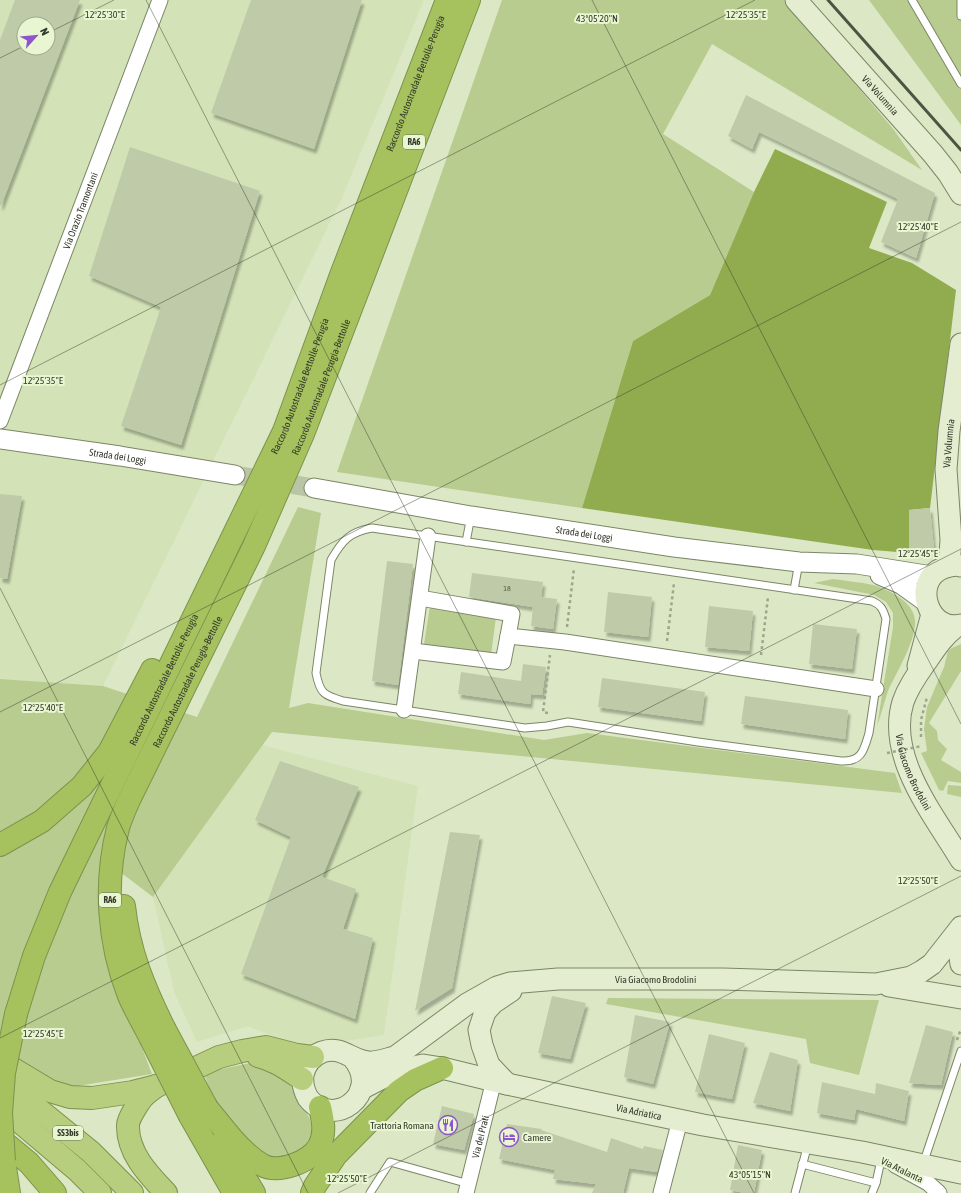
<svg xmlns="http://www.w3.org/2000/svg" width="961" height="1193" font-family="'Asap Condensed',sans-serif">
	<defs>
		<filter id="shadow"><feDropShadow dx="2.5" dy="4.5" stdDeviation="1" flood-color="#0004"/></filter>
	</defs>
	<rect width="100%" height="100%" fill="#dce8c5"/>
	<!-- built -->
	<g fill="#d3e2b7" fill-rule="evenodd">
		<path d="M 0,0 L 424,0 L 341,200 L 103,686 L 0,679 ZM 24,24 L 48,24 L 48,48 L 24,48 Z"/>
		<polygon points="262,745 418,786 384,1035 300,1048 248,1026 197,1042 174,992 153,897"/>
	</g>
	<!-- green -->
	<g fill="#b8cc8f">
		<polygon points="502,0 784,0 894,130 922,170 712,44 663,134 754,192 710,295 633,341 582,508 337,472"/>
		<polygon points="869,0 959,0 961,6 961,125"/>
		<polygon points="298,507 321,513 289,708 308,703 544,740 587,733 895,773 902,793 272,732 153,897 103,859 102,943 152,1074 65,1088 0,1050 0,679 103,686 197,717"/>
		<path d="M 833,579 C 846,581 860,582 873,585 C 888,589 914,602 915,620 C 917,639 896,673 888,691 C 884,703 881,715 877,726 L 893,627 L 893,613 L 886,602 L 874,595 L 814,583 Z"/>
		<polygon points="430,606 496,617 491,655 424,644"/>
		<polygon points="961,644 961,671 929,723 937,731 938,740 947,749 941,760 961,772 961,783 948,781 943,791 939,790 921,753 927,751 924,729 927,707 944,667 948,651 952,648"/>
		<polygon points="948,785 961,786 961,797 947,794"/>
		<polygon points="608,998 879,1000 859,1075 810,1063 806,1039 606,1004"/>
		<polygon points="255,1062 283,1070 310,1119 313,1135 302,1150 283,1159 265,1158 244,1146 212,1096 205,1076 212,1071"/>
	</g>
	<!-- forest -->
	<polygon fill="#91ab4f" points="775,149 887,202 869,248 912,263 956,290 930,508 909,510 909,553 873,550 582,508 633,341 710,295 754,192"/>
	<!-- building -->
	<g fill="#bfcba8" fill-rule="evenodd" filter="url(#shadow)">
		<path d="M 15,0 L 80,0 L 1,206 L 0,205 L 0,40 ZM 24,24 L 48,24 L 48,48 L 24,48 Z"/>
		<polygon points="251,0 362,0 314,149 211,113"/>
		<polygon points="746,95 935,193 916,258 881,242 898,199 759,132 752,149 728,136"/>
		<polygon points="130,147 260,191 181,445 121,426 161,307 89,276"/>
		<polygon points="0,494 22,496 7,579 0,578"/>
		<polygon points="930,508 934,550 909,553 909,510"/>
		<polygon points="387,561 413,564 398,685 372,681"/>
		<polygon points="472,573 543,582 541,597 557,599 553,629 531,626 533,607 469,597"/>
		<polygon points="608,592 652,597 648,637 604,632"/>
		<polygon points="709,606 753,611 749,651 705,647"/>
		<polygon points="813,624 857,629 852,669 809,664"/>
		<polygon points="523,664 546,667 542,695 531,694 530,704 458,694 461,672 521,681"/>
		<polygon points="602,678 705,692 701,721 598,707"/>
		<polygon points="745,696 848,710 845,739 741,724"/>
		<polygon points="280,761 359,787 322,877 356,889 343,929 373,938 355,1019 241,974 291,837 255,820"/>
		<polygon points="450,832 480,835 452,988 415,1011"/>
		<polygon points="552,996 586,1003 570,1059 538,1053"/>
		<polygon points="635,1015 670,1022 653,1084 624,1077"/>
		<polygon points="926,1025 953,1032 941,1085 909,1083"/>
		<polygon points="709,1034 745,1043 732,1099 695,1092"/>
		<polygon points="770,1052 798,1060 790,1111 753,1103"/>
		<polygon points="822,1082 875,1094 876,1083 909,1091 904,1121 856,1109 854,1120 817,1113"/>
		<polygon points="442,1106 474,1114 464,1150 433,1144"/>
		<polygon points="507,1124 542,1129 541,1130 607,1152 611,1138 643,1149 644,1146 663,1150 657,1172 629,1168 623,1193 592,1193 596,1184 553,1179 555,1170 499,1159"/>
		<polygon points="738,1145 762,1150 754,1193 745,1193 730,1190"/>
	</g>
	<g fill="none" stroke-linecap="round" stroke-linejoin="round">
		<!-- tertiary-tunnel -->
		<polyline stroke="#bac5a6" stroke-width="19" stroke-dasharray="19 10" stroke-linecap="butt" points="235,475 314,488"/>
		<!-- service casing -->
		<g stroke="#7b8666" stroke-width="9">
			<g id="service">
				<polyline points="912,0 961,84"/>
				<polyline points="961,0 961,16"/>
				<path d="M 372,528 L 872,601 C 881,605 883,609 886,619 L 869,733 C 864,750 862,762 841,761 L 698,742 L 568,722 L 547,726 L 525,728 L 343,701 C 324,695 320,694 316,673 L 331,560 C 342,541 349,532 372,528 Z"/>
				<polyline points="466,542 471,516"/>
				<polyline points="794,590 799,562"/>
				<polyline points="802,1164 876,1183 881,1160"/>
				<polyline points="923,1164 961,1051"/>
				<polyline points="370,1193 390,1162 469,1184"/>
				<polyline points="795,1193 808,1144"/>
				<polyline points="872,1193 876,1183"/>
			</g>
		</g>
		<!-- minor casing -->
		<g stroke="#7b8666" stroke-width="17">
			<g id="minor">
				<path id="s1" d="M 0,421 L 160,0"/>
				<polyline points="420,598 512,614 508,636 565,642 876,689"/>
				<polyline points="413,651 503,662 508,636"/>
				<polyline points="404,710 428,536"/>
				<polyline points="895,1165 928,1183 939,1193"/>
				<path id="s2" d="M 466,1193 L 494,1080"/>
				<polyline points="661,1193 680,1120"/>
			</g>
		</g>
		<!-- tertiary casing -->
		<g stroke="#7b8666" stroke-width="21">
			<g id="tertiary">
				<path id="s3" d="M 0,439 L 120,456 L 235,475"/>
				<path id="s4" d="M 314,488 L 471,516 L 674,547 L 799,562 L 857,564 L 932,576"/>
				<polyline points="880,575 901,584 926,602"/>
			</g>
		</g>
		<!-- secondary casing -->
		<g stroke="#7b8666" stroke-width="23">
			<g id="secondary">
				<path id="s5" d="M 796,0 L 933,154 L 948,173 L 961,194"/>
				<path id="s6" d="M 949,566 L 951,540 L 946,469 L 949,431 L 961,344"/>
				<path d="M 961,566 C 955,564 949,566 943,568 C 911,581 928,633 961,625"/>
				<path id="s7" d="M 957,626 C 944,635 935,649 926,662 C 917,675 908,687 903,702 C 886,757 934,815 961,860"/>
				<polyline points="918,666 932,614"/>
				<polyline points="961,950 960,957 961,964"/>
				<polyline points="889,986 961,998"/>
				<path id="s8" d="M 353,1058 C 383,1094 333,1130 308,1098 C 304,1091 302,1083 303,1075 C 305,1065 312,1056 322,1052 C 341,1045 350,1060 368,1062 C 376,1063 386,1059 395,1057 L 467,1004 L 497,987 L 510,983 L 558,979 L 723,979 L 876,984 L 911,977 L 922,971 L 932,964 L 961,927"/>
				<polyline points="507,1084 489,1065 482,1045 479,1030 485,1012 493,1003 511,991"/>
				<path id="s9" d="M 361,1089 L 392,1073 L 409,1068 L 423,1065 L 442,1068 L 507,1084 L 703,1125 L 862,1152 L 961,1173"/>
			</g>
		</g>
		<!-- trunk casing -->
		<g stroke="#7d924c" stroke-width="24">
			<g id="trunk">
				<path d="M 258,1056 C 275,1060 288,1070 302,1079"/>
				<polyline points="0,1061 50,1091 70,1097 92,1098 133,1092 157,1086 219,1057 242,1051 266,1047 297,1055 313,1057"/>
				<polyline points="0,1078 91,1152 132,1193"/>
				<path d="M 156,1086 C 152,1090 148,1092 144,1096 C 139,1101 128,1119 128,1125 C 127,1153 149,1175 166,1193"/>
				<polyline points="0,1105 77,1170 100,1193"/>
			</g>
		</g>
		<!-- motorway casing -->
		<g stroke="#7d924c" stroke-width="24">
			<g id="motorway">
				<polyline points="0,845 42,821 82,786 109,752 152,670"/>
				<path d="M 124,906 C 129,952 144,987 164,1028"/>
				<path id="s10" d="M 16,1014 L 34,956 L 60,892 L 284,431 L 341,275 L 447,0"/>
				<path id="s11" d="M 150,1037 C 143,1023 135,1010 129,996 C 108,943 104,883 118,828 C 121,818 125,809 129,800 L 254,546 L 303,434 L 469,0"/>
				<path d="M 207,1108 C 224,1128 239,1151 262,1165 C 278,1174 311,1162 319,1146 C 326,1134 323,1120 320,1107"/>
				<polyline points="190,1116 234,1193"/>
				<polyline points="0,1139 29,1163 55,1193"/>
				<polyline points="223,1141 254,1193"/>
				<polyline points="4,1161 9,1193"/>
				<polyline points="312,1193 315,1186 336,1155 399,1091 415,1080 442,1068"/>
			</g>
		</g>
		<!-- path -->
		<g stroke="#9da68b" stroke-width="2.5" stroke-dasharray="3 3" stroke-linecap="butt">
			<polyline points="567,627 574,568"/>
			<polyline points="667,641 674,583"/>
			<polyline points="761,655 768,597"/>
			<polyline points="548,713 543,712 550,655"/>
			<polyline points="921,737 921,720 927,697"/>
			<polyline points="957,1040 961,1029"/>
		</g>
		<!-- service -->
		<use href="#service" stroke="#fff" stroke-width="7"/>
		<!-- minor -->
		<use href="#minor" stroke="#fff" stroke-width="15"/>
		<!-- tertiary -->
		<use href="#tertiary" stroke="#fff" stroke-width="19"/>
		<!-- secondary -->
		<use href="#secondary" stroke="#e4edcf" stroke-width="21"/>
		<!-- trunk -->
		<use href="#trunk" stroke="#b7ce7e" stroke-width="22"/>
		<!-- motorway -->
		<use href="#motorway" stroke="#a5c25e" stroke-width="22"/>
		<!-- rail -->
		<polyline stroke="#4e5442" stroke-width="3" points="828,0 961,150"/>
		<!-- motorway-bridge casing -->
		<g stroke="#7d924c" stroke-width="24" stroke-linecap="butt">
			<g id="motorway-bridge">
				<polyline points="164,1028 207,1108"/>
				<polyline points="150,1037 190,1116"/>
				<polyline points="4,1161 1,1113 4,1073 16,1014"/>
			</g>
		</g>
		<!-- path-bridge -->
		<polyline stroke="#9da68b" stroke-width="2.5" stroke-dasharray="3 3" stroke-linecap="butt" points="887,753 922,746"/>
		<!-- motorway-bridge -->
		<use href="#motorway-bridge" stroke="#a5c25e" stroke-width="22"/>
	</g>
	<!-- ticks -->
	<path fill="none" stroke="#34392b" stroke-width="1" stroke-opacity="0.45" d="M 146,0 L 754,1193M 592,0 L 961,724M 48,33 L 114,0M 0,58 L 24,46M 0,385 L 755,0M 0,588 L 308,1193M 0,712 L 961,222M 0,1038 L 961,549M 338,1193 L 961,876"/>
	<!-- icons -->
	<defs>
		<g id="restaurant-ring" transform="scale(1)"><circle r="9.5" fill="#e9f6d2" stroke="#8e55cd" stroke-width="1.5"/><path d="M-5-6h1v4h1v-4h1v4h1v-4h1v5L-1.5 .5V6h-2V.5L-5-1ZM5-6V6H3V1.5H1.5Q1.5-4 5-6Z" fill="#8e55cd"/></g>
		<g id="hotel-ring" transform="scale(1)"><circle r="9.5" fill="#e9f6d2" stroke="#8e55cd" stroke-width="1.5"/><path d="M-6-4.5h1.5V1H6V5H4.5V3h-9V5H-6ZM-4 0a1.8 1.8 0 1 1 3.6 0ZM.5 0V-2.5h3Q6-2.5 6 0Z" fill="#8e55cd"/></g>
	</defs>
	<g fill-rule="evenodd">
		<use href="#restaurant-ring" x="448" y="1125"/>
		<use href="#hotel-ring" x="509" y="1137"/>
	</g>
	<g text-anchor="middle" dominant-baseline="central" stroke-width="4" stroke-linejoin="round" paint-order="stroke">
		<!-- number labels -->
		<g font-size="8" fill="#575e4a">
			<text x="507" y="588">18</text>
		</g>
		<!-- shield labels -->
		<g fill="#e9f6d2" stroke="#6a725d" stroke-width="1">
			<rect x="403" y="135" width="22" height="14" rx="3"/>
			<rect x="99" y="893" width="22" height="14" rx="3"/>
			<rect x="53" y="1126" width="30" height="14" rx="3"/>
		</g>
		<g font-size="9" font-weight="bold" fill="#34392b">
			<text x="414" y="142">RA6</text>
			<text x="110" y="900">RA6</text>
			<text x="68" y="1133">SS3bis</text>
		</g>
		<!-- street labels -->
		<g font-size="10" fill="#34392b" stroke="#e9f6d2">
			<text stroke="none"><textPath href="#s10" startOffset="1014">Raccordo Autostradale Bettolle-Perugia</textPath></text>
			<text stroke="none"><textPath href="#s5" startOffset="127">Via Volumnia</textPath></text>
			<text stroke="none"><textPath href="#s1" startOffset="225">Via Orazio Tramontani</textPath></text>
			<text stroke="none"><textPath href="#s10" startOffset="690">Raccordo Autostradale Bettolle-Perugia</textPath></text>
			<text stroke="none"><textPath href="#s11" startOffset="703">Raccordo Autostradale Perugia-Bettolle</textPath></text>
			<text stroke="none"><textPath href="#s6" startOffset="123">Via Volumnia</textPath></text>
			<text stroke="none"><textPath href="#s3" startOffset="119">Strada dei Loggi</textPath></text>
			<text stroke="none"><textPath href="#s4" startOffset="274">Strada dei Loggi</textPath></text>
			<text stroke="none"><textPath href="#s10" startOffset="366">Raccordo Autostradale Bettolle-Perugia</textPath></text>
			<text stroke="none"><textPath href="#s11" startOffset="379">Raccordo Autostradale Perugia-Bettolle</textPath></text>
			<text stroke="none"><textPath href="#s7" startOffset="167">Via Giacomo Brodolini</textPath></text>
			<text stroke="none"><textPath href="#s8" startOffset="514">Via Giacomo Brodolini</textPath></text>
			<text stroke="none"><textPath href="#s9" startOffset="288">Via Adriatica</textPath></text>
			<text stroke="none"><textPath href="#s2" startOffset="58">Via dei Prati</textPath></text>
			<text transform="translate(902 1170) rotate(26)">Via Atalanta</text>
		</g>
		<!-- poi labels -->
		<g font-size="10" fill="#34392b" stroke="#e9f6d2" text-anchor="end">
			<text x="434" y="1125">Trattoria Romana</text>
			<text x="523" y="1137" text-anchor="start">Camere</text>
		</g>
	</g>
	<g font-size="10" text-anchor="middle" fill="#34392b" stroke="#e9f6d2" stroke-width="4" stroke-linejoin="round" paint-order="stroke">
		<text x="746" y="18">12°25'35"E</text>
		<text x="105" y="18">12°25'30"E</text>
		<text x="597" y="22">43°05'20"N</text>
		<text x="918" y="230">12°25'40"E</text>
		<text x="43" y="384">12°25'35"E</text>
		<text x="918" y="557">12°25'45"E</text>
		<text x="43" y="711">12°25'40"E</text>
		<text x="918" y="884">12°25'50"E</text>
		<text x="43" y="1037">12°25'45"E</text>
		<text x="750" y="1178">43°05'15"N</text>
		<text x="347" y="1182">12°25'50"E</text>
	</g>
	<!-- north arrow -->
	<g transform="translate(36 36) rotate(63)"><circle r="19" fill="#e9f6d2" stroke="#a1aa8f"/>
	<path d="M0-3L7 15L0 10L-7 15Z" fill="#8e55cd"/>
	<text y="-6" font-size="11" font-weight="bold" text-anchor="middle" fill="#34392b">N</text>
	</g>
</svg>
